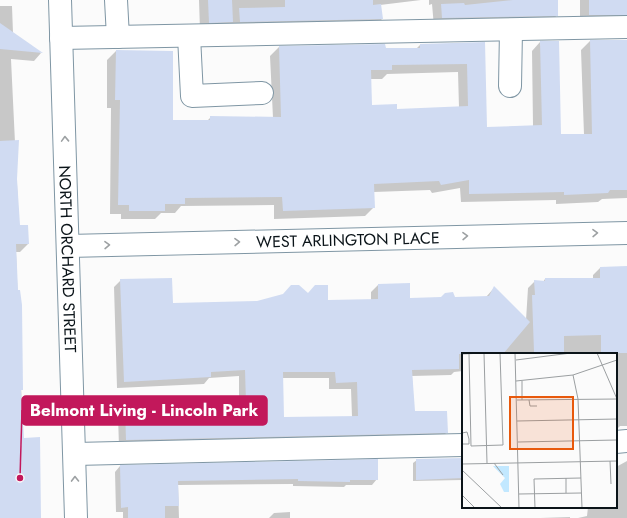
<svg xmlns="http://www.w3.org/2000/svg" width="627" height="518" font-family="Jost,sans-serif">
	<rect width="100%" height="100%" fill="#fbfbfb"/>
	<!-- shadow -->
	<g fill="#0003" fill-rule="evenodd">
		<polygon points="199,0 421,0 380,5 382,19 373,28 200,31"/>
		<polygon points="429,0 557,0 557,15 548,25 434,27 432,4 429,5"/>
		<polygon points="580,0 627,0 627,28 580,24"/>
		<polygon points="0,6 12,6 13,33 41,53 34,61 11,59 19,226 28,244 20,252 16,252 23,439 40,518 0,518"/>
		<path d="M 627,40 L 627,198 L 602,199 L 598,202 L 556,204 L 556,200 L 461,202 L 460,188 L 432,193 L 430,190 L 374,192 L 374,207 L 365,216 L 274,219 L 274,205 L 181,206 L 175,213 L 161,213 L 155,219 L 121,219 L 121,214 L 110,214 L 111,108 L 107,108 L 107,60 L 116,51 L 172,52 L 172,121 L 207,121 L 211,117 L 273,118 L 270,56 L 279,47 L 416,49 L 420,45 L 484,43 L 486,128 L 533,126 L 532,51 L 540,42 L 560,135 L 584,135 L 581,50 L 590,41 ZM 458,72 L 459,108 L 396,110 L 371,106 L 370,79 L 382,79 L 387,74 Z"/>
		<path d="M 627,267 L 627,426 L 620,426 L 616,430 L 616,354 L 463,354 L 463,371 L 454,372 L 451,375 L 412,376 L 414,412 L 447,432 L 440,439 L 119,447 L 118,416 L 125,409 L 201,415 L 232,414 L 232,411 L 239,404 L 239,376 L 209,378 L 204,384 L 117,388 L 114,287 L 121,280 L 172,304 L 257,302 L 308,294 L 327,301 L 371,300 L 371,292 L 378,285 L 409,284 L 409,299 L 486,297 L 494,288 L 526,320 L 528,288 L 535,281 L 543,282 L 545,279 L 593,279 L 593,275 L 600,268 ZM 282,378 L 329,378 L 329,389 L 351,389 L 352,417 L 283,419 Z"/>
		<polygon points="463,459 463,480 413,481 413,463 417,460"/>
		<polygon points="627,461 627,518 578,518 587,516 588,507 616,507 616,467"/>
		<polygon points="120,466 377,479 372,485 346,485 344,487 293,486 293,484 178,485 179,518 123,518 123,512 116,512 115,472"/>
		<polygon points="290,512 290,518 269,518 274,513"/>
		<polygon points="570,517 570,518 540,518"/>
	</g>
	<!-- building -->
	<g fill="#d0dbf2" fill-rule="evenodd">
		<polygon points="208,0 232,0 233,22 209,23"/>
		<polygon points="285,0 373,0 373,5 381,4 383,19 240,22 239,8 285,7"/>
		<polygon points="513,0 558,0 558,16 442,18 441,4 464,3 465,5"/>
		<rect x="589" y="0" width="38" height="15"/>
		<polygon points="0,23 43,53 0,49"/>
		<path d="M 590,40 L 627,40 L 627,190 L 610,190 L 608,193 L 564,195 L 564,192 L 469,194 L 469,180 L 441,185 L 439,181 L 374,184 L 375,208 L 283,211 L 282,197 L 185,198 L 185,204 L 165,204 L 165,211 L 129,211 L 129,205 L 118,205 L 120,100 L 115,100 L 116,50 L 173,51 L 173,120 L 210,120 L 210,116 L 281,117 L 279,46 L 385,44 L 386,48 L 420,48 L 420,44 L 485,42 L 487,127 L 542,125 L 540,41 L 559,41 L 561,134 L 592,134 ZM 467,64 L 468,106 L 397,109 L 397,104 L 372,105 L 371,70 L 392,70 L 392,65 Z"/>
		<polygon points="19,140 17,179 20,225 28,225 29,244 16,244 18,290 20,290 22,305 23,390 21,390 24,438 40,437 41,518 0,518 0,141"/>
		<polygon points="627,266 627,353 601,353 601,335 564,336 564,354 535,354 534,352 532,295 535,295 534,280 545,281 545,278 600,278 600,267"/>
		<path d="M 172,278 L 173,303 L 257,301 L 283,294 L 291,285 L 299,285 L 308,293 L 315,285 L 328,285 L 328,300 L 378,299 L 378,284 L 410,283 L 410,298 L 441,297 L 445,293 L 453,292 L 455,297 L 489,296 L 494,286 L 530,322 L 503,354 L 459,354 L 459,369 L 412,370 L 415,411 L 447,411 L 448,433 L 126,440 L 125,408 L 201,408 L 202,414 L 239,413 L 239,403 L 246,403 L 245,370 L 211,372 L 211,377 L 124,382 L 120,279 ZM 283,372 L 335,372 L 336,383 L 357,382 L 358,416 L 284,417 Z"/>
		<polygon points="463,458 463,478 416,480 416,459"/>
		<polygon points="378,459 378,480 350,480 350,482 298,481 298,479 178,481 179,506 165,506 165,518 128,518 128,507 121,508 120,465"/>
	</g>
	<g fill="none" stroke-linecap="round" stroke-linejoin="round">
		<!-- minor casing -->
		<g stroke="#7f96a4" stroke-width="24">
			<g id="minor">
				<path id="s1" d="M 60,0 L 76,518"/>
				<polyline points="116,0 118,37"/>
				<polyline points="189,36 192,96 262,93"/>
				<polyline points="61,38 627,27"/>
				<polyline points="510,86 511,30"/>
				<path id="s2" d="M 68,246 L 627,233"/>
				<polyline points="616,442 627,441"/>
				<polyline points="75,454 463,445"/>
			</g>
		</g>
		<!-- minor -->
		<use href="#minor" stroke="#fff" stroke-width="22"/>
	</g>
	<!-- one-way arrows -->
	<defs><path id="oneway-chevron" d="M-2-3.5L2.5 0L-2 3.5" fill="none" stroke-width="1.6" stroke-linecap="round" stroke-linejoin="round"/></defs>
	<g stroke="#9da1a3">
		<use href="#oneway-chevron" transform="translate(65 139) rotate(-92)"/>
		<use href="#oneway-chevron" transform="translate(595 233) rotate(-1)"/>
		<use href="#oneway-chevron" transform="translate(465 236) rotate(-1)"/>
		<use href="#oneway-chevron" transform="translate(237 242) rotate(-1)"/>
		<use href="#oneway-chevron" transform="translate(107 245) rotate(-1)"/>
		<use href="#oneway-chevron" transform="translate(75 479) rotate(-91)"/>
	</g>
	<g text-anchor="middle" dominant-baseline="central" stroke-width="4" stroke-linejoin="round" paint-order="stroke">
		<!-- street labels -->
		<g font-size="16" fill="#0b1419" stroke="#fbfbfb">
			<text stroke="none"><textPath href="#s2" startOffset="280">WEST ARLINGTON PLACE</textPath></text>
			<text stroke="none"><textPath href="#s1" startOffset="259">NORTH ORCHARD STREET</textPath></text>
		</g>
	</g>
	<!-- overview -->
	<g transform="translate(462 353)">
		<rect width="155" height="155" fill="#fbfbfb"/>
		<path d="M 31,113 L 47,113 L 47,139 L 42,139 L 38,131 L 43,125 Z" fill="#c2e8ff"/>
		<path fill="none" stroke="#9b9fa1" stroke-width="1" d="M 22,0 L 25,110M 53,0 L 57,155M 135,0 L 155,46M 0,1 L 22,0M 7,1 L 9,93 L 41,92 L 38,0M 54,7 L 109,0M 111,22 L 116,46 L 120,155M 54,28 L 111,22 L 155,7M 60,28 L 60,47M 55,47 L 155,46M 67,47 L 68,53 L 75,53M 55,68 L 155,66M 0,80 L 5,79 L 7,86 L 7,91 L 0,91M 56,89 L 155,87M 148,108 L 149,131M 32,110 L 41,122M 0,111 L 155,108M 0,117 L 40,155M 104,125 L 104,140M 57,141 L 119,140M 0,142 L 13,155M 73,155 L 72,126 L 119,125"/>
		<path fill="#e8590c" fill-opacity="0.15" stroke="#e8590c" stroke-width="2" d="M 48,44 L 111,44 L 111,96 L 48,96 Z"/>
		<rect width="155" height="155" fill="none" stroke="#0b1419" stroke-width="2"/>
	</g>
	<!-- callouts -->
	<path fill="none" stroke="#c2185b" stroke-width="1.5" d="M20 478L22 410"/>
	<circle fill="#c2185b" stroke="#fbfbfb" stroke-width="1.5" cx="20" cy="478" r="4"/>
	<rect fill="#c2185b" stroke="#c2185b" stroke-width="1.5" x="22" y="396" width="245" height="29" rx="4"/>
	<g font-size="17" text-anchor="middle" font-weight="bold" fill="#fff">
		<text x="144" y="416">Belmont Living - Lincoln Park</text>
	</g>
</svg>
